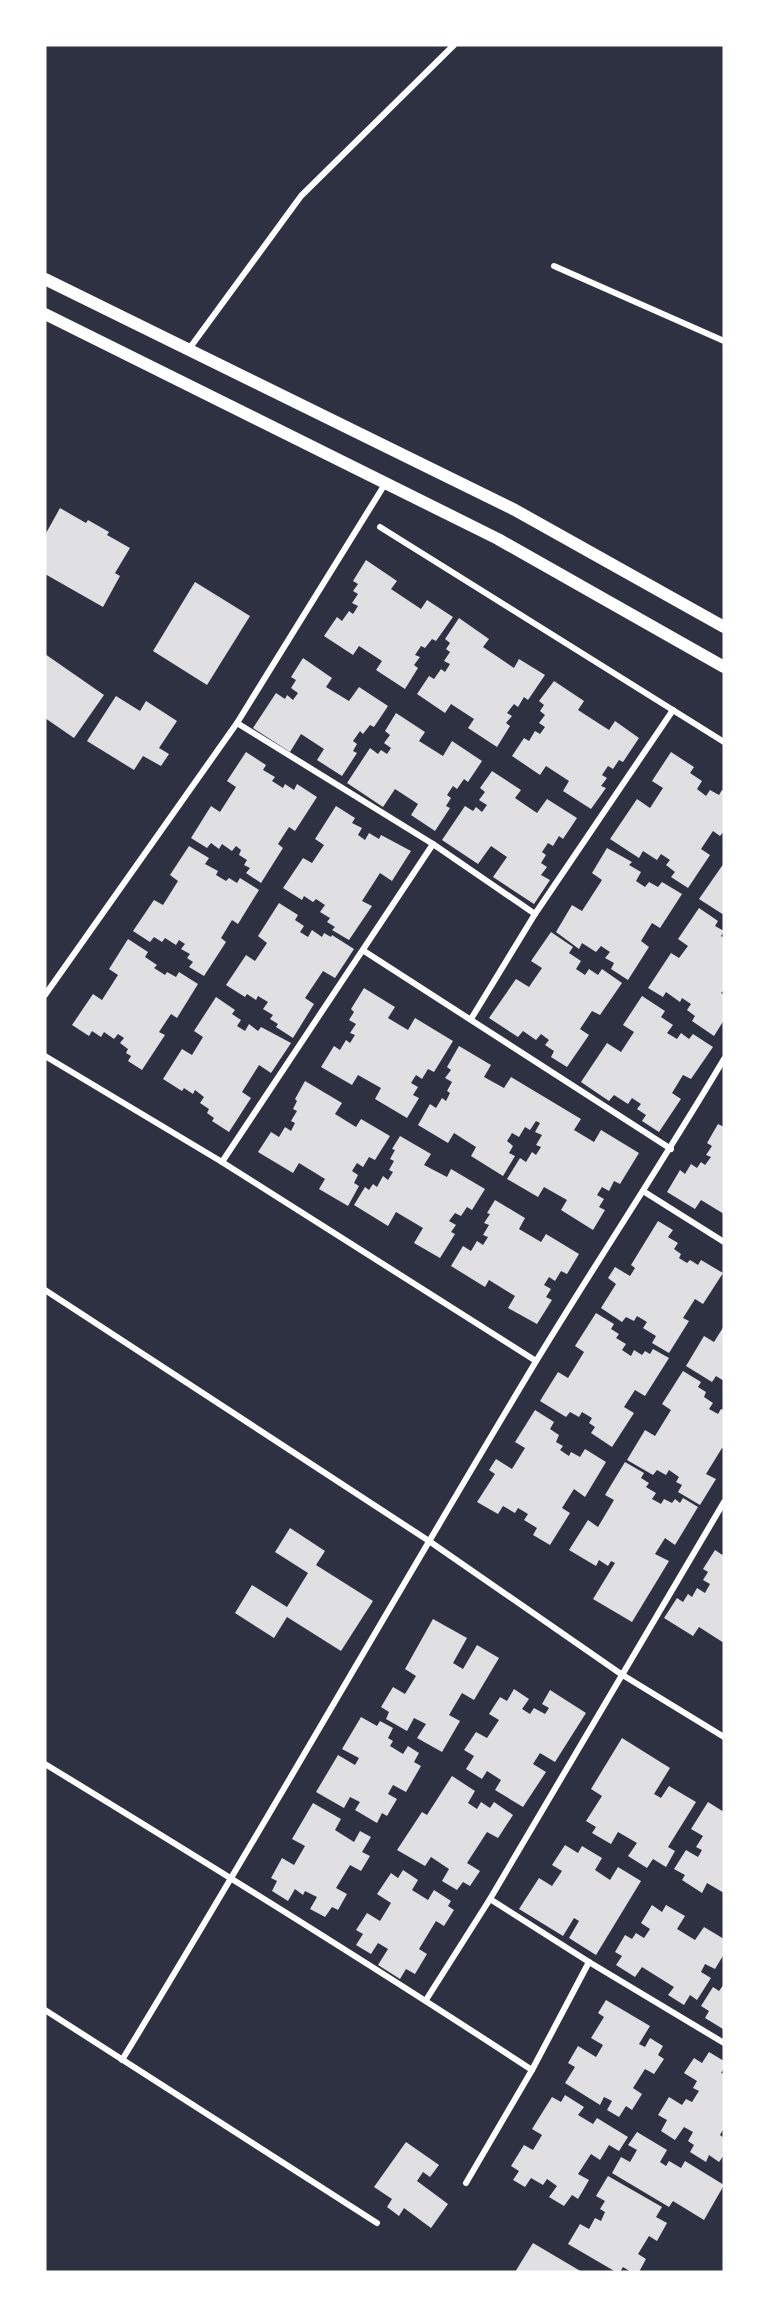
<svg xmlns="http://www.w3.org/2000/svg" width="769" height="2317" font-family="Montserrat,sans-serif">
	<rect width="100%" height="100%" fill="#2d3142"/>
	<!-- building -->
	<g fill="#e0e0e3">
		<polygon points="60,508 86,523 88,520 109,532 107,535 130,548 115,573 120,576 103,607 45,574 45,535"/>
		<polygon points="366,560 397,581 391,589 421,609 427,600 453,617 436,641 432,639 425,648 421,646 415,655 420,657 414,665 418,668 405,689 376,670 382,661 359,646 353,655 324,636 337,617 342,621 349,611 353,614 358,606 352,603 358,594 353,591 358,584 353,581"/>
		<polygon points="195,582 250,616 207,685 153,651"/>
		<polygon points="459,618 489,639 483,647 514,668 519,659 545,675 528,700 524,697 518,707 514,704 507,713 512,716 506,723 510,726 497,747 468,728 474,719 451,704 445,713 417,694 429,676 434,679 441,669 445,672 450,664 444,661 450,652 446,649 450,643 445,639"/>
		<polygon points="45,654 104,695 74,738 45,718"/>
		<polygon points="303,658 332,678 326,687 349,701 359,687 388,706 374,727 370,725 363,734 360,731 353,741 357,744 353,751 357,753 342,776 317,760 324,749 301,734 290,752 253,728 276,693 285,699 287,695 293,700 298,693 291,688 296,680 291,677"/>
		<polygon points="554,681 584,701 578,710 609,730 615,721 639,738 623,762 619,760 613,769 608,766 602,775 607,778 601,786 606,788 591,809 563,791 569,781 546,766 540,775 512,756 524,738 529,741 535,731 540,734 545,727 539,723 545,715 540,711 544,705 539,701"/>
		<polygon points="116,696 140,711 146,701 177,721 159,748 169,754 161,766 143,756 134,770 87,741"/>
		<polygon points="396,713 425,732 419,741 443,756 452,741 482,761 468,782 464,779 457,789 453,786 447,795 451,798 446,806 450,808 435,831 411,815 418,804 395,789 383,807 347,783 370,748 378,754 381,750 387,754 391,748 384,743 390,735 385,731"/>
		<polygon points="246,752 266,765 263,770 275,777 272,781 283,788 285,784 294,790 297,784 317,797 295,831 289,827 278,844 283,848 261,883 246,873 250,868 244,865 247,860 239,855 241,850 236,846 232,851 222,844 219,849 211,843 207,848 191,838 211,806 220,812 236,787 227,781"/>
		<polygon points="671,752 694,767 690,773 702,781 697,789 706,796 710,790 719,795 722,790 724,791 724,831 720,836 713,831 701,849 710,855 688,888 671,877 675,872 666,865 670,860 661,854 657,860 643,851 639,858 610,839 637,799 650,808 663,788 652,781"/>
		<polygon points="492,771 521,790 515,798 537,813 547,799 577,818 563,839 559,836 553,846 548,843 542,852 546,855 541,863 547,867 541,875 550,880 534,904 493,877 507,857 491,846 478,864 442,840 465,806 473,811 476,807 482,812 487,805 479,800 485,792 480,788"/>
		<polygon points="336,806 355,818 352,823 362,828 358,835 365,840 369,833 379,839 381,835 411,851 392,881 380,873 362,901 372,906 349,940 332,930 335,927 327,922 330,918 320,912 325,905 316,899 313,902 304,896 302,900 283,888 303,858 312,863 324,845 315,839"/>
		<polygon points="189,846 209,858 205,864 218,871 216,875 226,881 229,878 237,883 240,878 259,890 238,924 232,920 221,938 226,942 204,976 189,967 193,962 187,958 190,954 181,949 185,944 179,940 176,945 165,938 162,942 154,937 150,942 133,931 154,900 163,905 178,881 170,875"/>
		<polygon points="607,848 632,862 629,865 641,872 636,881 645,887 649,882 658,887 662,882 682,894 660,928 652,923 641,941 649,947 628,980 611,969 614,963 605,958 610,952 601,946 596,952 582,943 579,949 556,932 572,905 582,911 602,880 592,873"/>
		<polygon points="724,863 724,915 699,899"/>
		<polygon points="279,903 298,915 295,920 304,926 300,932 308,937 312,930 322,937 324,933 331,937 332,935 354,949 335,978 323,971 305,998 314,1004 293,1038 276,1027 278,1024 270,1019 273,1015 263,1009 268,1002 258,996 256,1000 247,994 245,997 226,985 246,955 255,961 267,943 258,936"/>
		<polygon points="699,908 718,921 715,926 724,931 721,936 724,938 724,990 721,993 724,995 724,1020 714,1036 692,1021 695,1016 687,1010 691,1004 682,998 680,1002 666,992 663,997 648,988 671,953 679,958 688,946 678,939"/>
		<polygon points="551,932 573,947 569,953 581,961 576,969 585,975 589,969 598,975 602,969 622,983 600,1015 592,1011 580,1029 589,1035 567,1067 551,1057 554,1051 545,1045 549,1040 541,1034 536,1040 523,1031 518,1037 489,1018 516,979 529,987 542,968 531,961"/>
		<polygon points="128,939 148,952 145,957 157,965 154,968 165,975 167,972 176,977 179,972 198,984 177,1018 171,1014 159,1032 165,1035 142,1070 128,1061 131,1056 126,1053 128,1049 120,1043 124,1038 118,1034 114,1039 104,1032 101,1037 92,1031 89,1036 72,1025 93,994 102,1000 118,975 109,969"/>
		<polygon points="364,988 395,1007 388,1018 408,1030 415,1018 453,1041 434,1072 428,1069 422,1079 416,1075 411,1083 418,1087 413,1095 419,1098 407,1118 375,1099 381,1088 358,1075 352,1085 321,1067 334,1046 340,1050 346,1040 350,1043 355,1035 350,1033 356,1024 349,1020 354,1012 351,1009"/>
		<polygon points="642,996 665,1011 661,1017 673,1025 667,1033 677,1039 681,1033 689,1039 693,1034 713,1047 691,1079 683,1075 672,1093 681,1099 659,1132 642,1121 646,1115 637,1109 641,1104 632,1098 628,1104 614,1095 609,1101 581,1082 607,1043 621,1052 634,1032 623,1025"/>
		<polygon points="216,997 235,1010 232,1014 241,1020 237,1026 245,1031 249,1024 258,1031 261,1027 291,1043 271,1073 259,1065 242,1092 251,1098 229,1132 212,1121 214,1118 207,1113 209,1109 200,1103 204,1097 195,1090 193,1094 184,1088 182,1091 163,1079 182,1049 192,1055 203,1037 194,1031"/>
		<polygon points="459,1046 491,1065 484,1077 504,1088 511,1077 581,1119 574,1130 594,1142 601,1130 639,1153 620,1184 614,1181 609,1191 602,1187 597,1195 604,1199 599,1207 605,1210 593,1230 561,1210 567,1200 544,1187 538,1197 507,1179 520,1158 526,1162 532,1152 536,1155 541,1147 536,1145 542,1135 535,1132 540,1123 536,1121 530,1130 525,1127 519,1137 512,1133 507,1141 513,1146 509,1153 515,1156 503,1176 471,1156 476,1147 454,1133 448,1143 418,1125 430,1104 436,1108 442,1098 446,1101 450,1093 447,1091 452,1082 445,1078 451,1070 447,1067"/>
		<polygon points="305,1081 342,1103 335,1114 356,1127 361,1119 390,1136 375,1160 369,1157 363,1167 357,1163 352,1171 358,1175 354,1183 359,1186 348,1206 319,1189 325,1179 299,1163 293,1173 258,1152 271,1132 279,1137 285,1127 291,1131 295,1123 291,1121 297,1111 293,1109 297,1101 295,1099"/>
		<polygon points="718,1124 724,1127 724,1214 701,1200 695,1209 667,1192 680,1170 685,1174 691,1164 697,1168 701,1162 705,1165 711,1157 706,1155 712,1146 707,1143"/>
		<polygon points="400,1136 431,1154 424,1165 447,1177 451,1169 485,1189 472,1210 467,1207 461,1216 455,1213 449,1221 456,1225 451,1232 455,1234 440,1258 414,1243 423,1228 396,1212 388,1226 354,1205 365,1187 369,1190 373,1184 377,1187 383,1176 388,1180 393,1172 389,1170 394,1161 390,1159 395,1150 392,1149"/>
		<polygon points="495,1200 525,1218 519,1229 541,1242 546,1234 579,1254 567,1274 561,1271 555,1281 549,1277 544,1285 551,1289 546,1297 552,1300 537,1324 508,1308 515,1296 489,1280 485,1287 451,1266 463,1246 471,1251 477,1241 483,1245 488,1237 483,1235 489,1225 484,1223 490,1214 487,1213"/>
		<polygon points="658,1221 673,1230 668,1237 678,1243 674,1249 681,1254 679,1258 687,1263 690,1260 698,1265 701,1260 723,1273 703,1304 695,1299 683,1318 689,1321 669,1353 652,1343 656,1336 643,1328 647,1322 637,1316 634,1321 626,1317 622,1322 601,1308 616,1284 608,1278 615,1267 630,1276 635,1268 631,1265"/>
		<polygon points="596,1313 614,1324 611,1329 619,1334 616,1338 626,1344 622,1350 631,1356 634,1350 642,1355 645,1351 650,1354 653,1349 669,1358 645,1396 635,1390 624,1407 634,1413 612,1447 591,1433 595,1427 589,1423 592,1418 582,1412 579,1417 570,1412 566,1417 540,1401 558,1372 568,1378 584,1352 575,1346"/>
		<polygon points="724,1326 724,1381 716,1376 712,1382 686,1366 704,1336 714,1342"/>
		<polygon points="683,1371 701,1382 698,1387 706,1392 704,1397 713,1403 709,1409 718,1414 721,1409 724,1410 724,1449 722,1448 706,1474 716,1479 700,1505 678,1492 682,1485 676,1482 679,1477 669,1470 666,1475 657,1470 653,1475 627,1460 645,1430 655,1436 671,1410 662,1404"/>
		<polygon points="535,1410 554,1422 550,1429 559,1435 556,1442 563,1446 560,1450 569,1456 571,1452 580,1457 585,1449 606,1462 585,1497 574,1489 562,1508 570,1513 550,1545 533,1535 537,1528 524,1520 528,1514 518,1508 515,1513 503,1506 498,1514 477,1502 495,1474 489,1470 496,1459 512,1469 525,1448 515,1442"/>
		<polygon points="625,1462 644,1473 641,1478 649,1483 646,1487 656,1493 652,1499 661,1504 664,1499 672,1503 675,1499 680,1503 683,1498 698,1507 675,1545 665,1538 655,1554 669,1561 632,1622 593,1599 615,1563 611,1561 608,1566 599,1560 596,1566 569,1550 588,1520 598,1527 614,1500 605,1495"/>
		<polygon points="290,1528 325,1551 316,1565 373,1601 341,1651 287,1617 274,1638 235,1613 252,1585 287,1607 308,1573 275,1552"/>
		<polygon points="715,1550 724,1556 724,1643 699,1627 693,1636 664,1618 677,1598 683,1602 688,1594 692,1597 697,1588 705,1593 710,1584 703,1580 708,1572 703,1569"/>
		<polygon points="433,1619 467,1638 453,1663 463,1669 477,1645 499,1658 474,1700 462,1693 449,1715 460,1721 442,1752 417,1738 426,1724 414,1718 407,1731 386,1719 389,1712 381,1707 393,1687 405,1694 416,1676 405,1669"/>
		<polygon points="514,1689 529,1699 522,1709 530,1714 534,1708 545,1714 549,1708 542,1704 550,1690 586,1713 555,1762 540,1753 533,1764 546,1772 523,1807 495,1790 501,1780 487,1771 482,1779 466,1769 474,1756 464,1750 476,1732 487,1738 499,1720 489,1714 500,1697 507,1701"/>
		<polygon points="361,1717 377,1726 380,1721 393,1728 388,1738 393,1741 390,1746 403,1754 408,1746 419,1753 414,1762 421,1766 406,1792 393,1785 388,1794 397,1799 387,1816 382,1813 377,1823 355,1810 360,1802 350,1797 344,1808 316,1792 338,1755 355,1765 359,1758 342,1749"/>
		<polygon points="622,1738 670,1768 654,1794 661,1798 669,1786 696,1802 668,1847 675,1851 666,1867 653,1859 647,1868 628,1856 637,1843 618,1832 611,1844 592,1833 596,1827 586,1821 602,1796 591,1789"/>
		<polygon points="452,1776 475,1791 468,1803 477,1809 481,1802 490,1808 494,1802 513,1815 498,1838 487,1832 467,1863 480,1871 470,1886 463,1882 457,1890 442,1881 449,1869 431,1857 425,1866 397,1850 422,1812 427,1815"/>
		<polygon points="708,1802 724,1812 724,1893 707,1883 702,1893 682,1880 685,1875 674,1869 686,1850 698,1857 702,1850 696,1847 703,1836 691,1829"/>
		<polygon points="313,1803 341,1819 335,1830 354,1842 360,1831 371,1837 362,1852 370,1856 361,1871 350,1865 336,1888 347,1894 338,1910 332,1907 325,1917 310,1909 317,1897 305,1891 303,1895 295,1889 288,1901 272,1891 277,1881 271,1878 282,1858 294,1865 305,1846 292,1839"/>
		<polygon points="565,1845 578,1853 582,1846 602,1858 595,1870 610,1880 618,1867 641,1881 596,1955 569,1938 579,1921 574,1918 563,1936 519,1909 539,1878 552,1886 562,1871 552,1865"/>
		<polygon points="403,1870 418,1880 412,1890 428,1900 434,1890 451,1901 448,1906 454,1910 444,1926 436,1921 419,1949 427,1954 415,1974 406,1969 400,1979 378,1965 388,1949 378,1943 371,1954 356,1945 363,1934 356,1930 367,1913 380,1921 391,1903 377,1894 391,1873 398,1878"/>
		<polygon points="652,1905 662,1912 666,1905 685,1916 677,1929 695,1940 704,1927 724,1939 724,1954 715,1969 705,1964 701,1972 711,1978 697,2000 690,1995 684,2005 668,1995 674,1987 642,1967 635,1977 616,1965 622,1956 615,1952 625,1935 632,1939 636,1933 644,1938 650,1929 641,1923"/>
		<polygon points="724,1984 724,2027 723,2029 705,2018 709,2011 701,2006 713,1987 719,1991"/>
		<polygon points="606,2000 650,2026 639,2044 645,2047 650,2038 663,2046 658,2055 664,2059 654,2074 645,2069 633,2088 642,2094 632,2110 626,2106 619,2117 607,2110 612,2101 604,2097 600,2105 565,2083 575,2067 568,2063 578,2046 596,2057 603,2045 591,2038 604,2017 598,2013"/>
		<polygon points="709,2052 724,2061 724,2068 721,2073 724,2074 724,2128 720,2135 724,2138 724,2155 719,2162 709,2155 706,2162 690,2152 694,2145 688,2141 693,2132 684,2127 675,2140 661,2131 667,2120 658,2115 669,2097 682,2105 686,2099 692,2102 699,2091 693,2088 697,2081 684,2073 694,2058 702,2063"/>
		<polygon points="565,2095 584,2107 578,2115 593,2124 597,2118 628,2137 619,2151 609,2145 600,2160 591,2154 578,2174 589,2180 578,2199 572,2195 564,2206 549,2197 557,2186 547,2179 543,2185 531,2178 525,2187 513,2180 519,2171 511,2166 524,2145 533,2150 542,2135 532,2129 552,2097 561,2102"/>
		<polygon points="637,2132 667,2150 660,2162 666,2166 669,2161 681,2168 685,2161 724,2185 704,2220 673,2201 669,2207 612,2173 621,2157 630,2162 637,2150 628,2145"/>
		<polygon points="406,2142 439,2165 430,2177 423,2172 417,2181 448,2204 431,2228 404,2208 399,2216 387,2207 392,2199 374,2187"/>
		<polygon points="608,2176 662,2207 656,2217 667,2223 657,2241 649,2236 638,2254 646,2259 639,2272 631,2272 623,2267 620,2272 616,2272 568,2244 580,2224 589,2229 595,2218 601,2221 605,2212 600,2209 605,2201 596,2196"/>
		<polygon points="533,2243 582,2272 515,2272"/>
	</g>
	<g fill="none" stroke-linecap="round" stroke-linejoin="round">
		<!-- minor -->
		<g stroke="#fff" stroke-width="6">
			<polyline points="554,266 724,341"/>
			<polyline points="189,349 301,196 454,45"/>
			<polyline points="380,527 724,742"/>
			<polyline points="237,723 433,844 535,914"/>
			<polyline points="364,951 671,1149"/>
			<polyline points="45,995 237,723 385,484"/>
			<polyline points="471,1019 535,914 673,710"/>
			<polyline points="45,1056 222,1162 536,1361"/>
			<polyline points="222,1162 433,844"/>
			<polyline points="643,1191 724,1242"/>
			<polyline points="45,1290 429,1541 621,1674 724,1737"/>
			<path d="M 45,1764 C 209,1864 372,1965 532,2070"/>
			<polyline points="490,1899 589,1962 724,2043"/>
			<polyline points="426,2000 490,1899 724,1502"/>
			<polyline points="45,2010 377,2223"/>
			<path d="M 122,2060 C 263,1829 396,1594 535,1363 C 597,1261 663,1162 724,1059"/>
			<polyline points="466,2183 532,2070 589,1962"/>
		</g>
		<!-- secondary -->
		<g stroke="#fff" stroke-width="12">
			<polyline points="45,279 515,510 724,627"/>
			<polyline points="45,314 498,539 724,667"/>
		</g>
	</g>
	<!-- border -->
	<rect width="769" height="2317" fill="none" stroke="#ffffff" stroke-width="93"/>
</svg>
